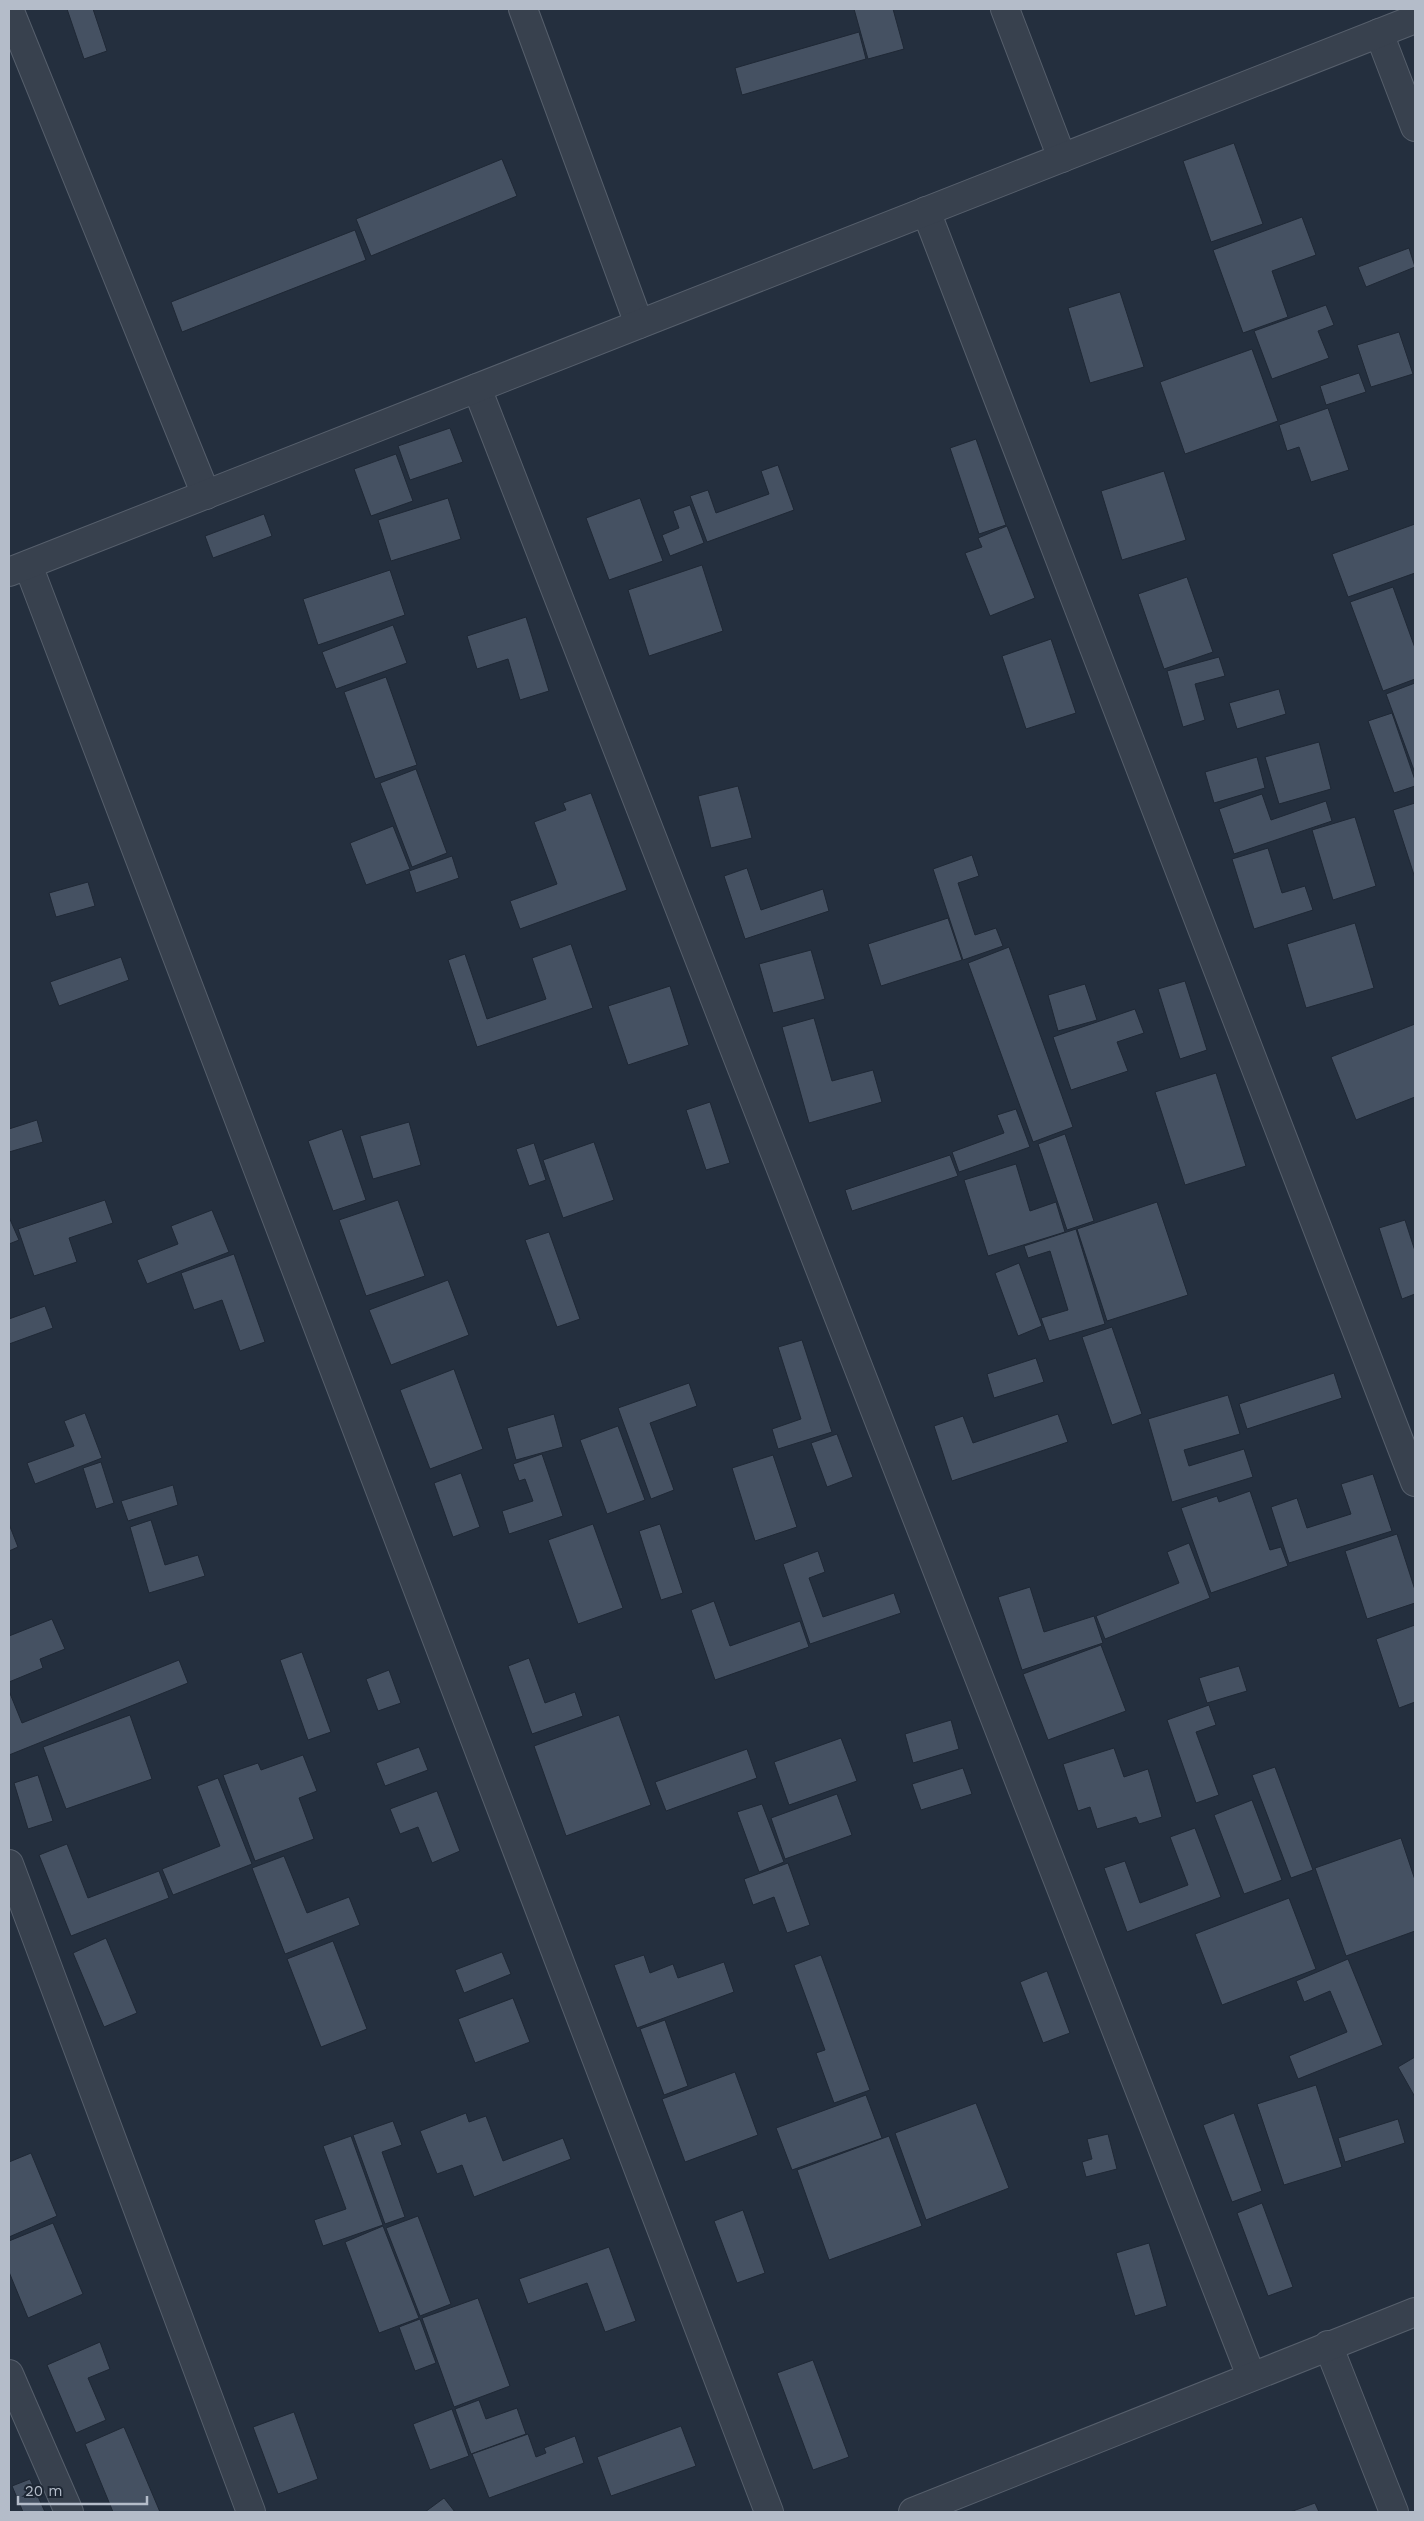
<svg xmlns="http://www.w3.org/2000/svg" width="1424" height="2521" font-family="'Work Sans',sans-serif">
	<rect width="100%" height="100%" fill="#242f3e"/>
	<!-- building -->
	<g fill="#455162" stroke="#1f2835">
		<polygon points="67,9 93,9 107,51 84,59"/>
		<polygon points="854,9 893,9 904,49 868,59"/>
		<polygon points="859,32 866,59 742,95 735,68"/>
		<polygon points="1234,143 1263,224 1211,242 1183,161"/>
		<polygon points="502,159 517,196 371,256 356,219"/>
		<polygon points="1302,217 1316,255 1272,271 1288,317 1243,333 1213,250"/>
		<polygon points="355,230 366,260 182,332 171,302"/>
		<polygon points="1409,248 1415,267 1366,287 1358,267"/>
		<polygon points="1120,292 1144,367 1090,383 1068,308"/>
		<polygon points="1326,305 1334,325 1318,331 1329,358 1272,379 1254,331"/>
		<polygon points="1399,332 1413,374 1371,387 1357,345"/>
		<polygon points="1252,349 1278,421 1185,454 1160,382"/>
		<polygon points="1359,373 1366,392 1326,405 1320,386"/>
		<polygon points="1328,408 1349,470 1311,482 1299,447 1287,451 1279,425"/>
		<polygon points="450,428 463,462 410,480 398,446"/>
		<polygon points="976,439 1006,525 979,534 950,448"/>
		<polygon points="396,454 413,501 371,516 354,469"/>
		<polygon points="778,465 794,510 707,542 690,496 708,490 716,513 769,494 761,471"/>
		<polygon points="1164,471 1186,540 1122,560 1101,491"/>
		<polygon points="448,498 461,539 391,561 378,520"/>
		<polygon points="640,498 663,561 609,580 586,518"/>
		<polygon points="690,505 704,543 670,556 662,535 679,528 673,511"/>
		<polygon points="264,514 272,536 213,558 205,536"/>
		<polygon points="1415,524 1415,573 1348,597 1332,554"/>
		<polygon points="1007,526 1035,598 990,616 965,553 982,547 978,538"/>
		<polygon points="702,565 723,631 649,656 628,590"/>
		<polygon points="390,570 405,615 318,645 303,599"/>
		<polygon points="1187,577 1213,652 1164,669 1138,594"/>
		<polygon points="1393,587 1415,648 1415,679 1383,691 1350,602"/>
		<polygon points="526,617 549,691 520,700 508,659 477,669 467,636"/>
		<polygon points="393,625 407,663 336,689 322,652"/>
		<polygon points="1051,639 1076,713 1026,729 1002,656"/>
		<polygon points="1219,657 1225,676 1195,684 1205,720 1183,727 1167,671"/>
		<polygon points="386,677 417,765 375,779 344,692"/>
		<polygon points="1415,683 1415,773 1386,694"/>
		<polygon points="1279,689 1286,714 1237,729 1229,703"/>
		<polygon points="1392,713 1415,780 1415,786 1394,793 1368,721"/>
		<polygon points="1319,742 1331,789 1279,804 1265,757"/>
		<polygon points="1257,757 1265,788 1214,803 1205,772"/>
		<polygon points="416,769 447,853 412,867 380,783"/>
		<polygon points="738,786 752,838 711,848 698,796"/>
		<polygon points="591,793 627,890 520,929 510,901 557,884 534,822 566,810 563,803"/>
		<polygon points="1262,794 1271,820 1326,801 1332,821 1234,854 1219,809"/>
		<polygon points="1415,803 1415,878 1393,810"/>
		<polygon points="1355,817 1376,886 1333,900 1312,830"/>
		<polygon points="393,826 410,869 366,885 350,843"/>
		<polygon points="1268,848 1282,893 1305,886 1313,910 1254,929 1232,859"/>
		<polygon points="972,855 979,876 958,883 975,935 996,928 1003,946 963,960 933,869"/>
		<polygon points="452,856 459,878 416,893 409,871"/>
		<polygon points="747,868 761,910 823,889 829,911 745,939 724,876"/>
		<polygon points="88,882 95,906 56,917 49,893"/>
		<polygon points="948,918 962,960 881,986 868,944"/>
		<polygon points="1355,923 1374,988 1306,1008 1287,944"/>
		<polygon points="571,944 593,1008 477,1047 448,960 465,954 487,1019 546,999 532,958"/>
		<polygon points="1009,947 1073,1127 1033,1142 968,963"/>
		<polygon points="811,950 825,999 773,1013 759,964"/>
		<polygon points="121,957 129,980 59,1006 50,982"/>
		<polygon points="1185,981 1207,1050 1180,1059 1158,989"/>
		<polygon points="1085,984 1097,1020 1058,1031 1048,995"/>
		<polygon points="670,986 689,1045 628,1065 608,1006"/>
		<polygon points="1135,1009 1144,1033 1117,1042 1128,1071 1071,1090 1053,1037"/>
		<polygon points="814,1018 832,1081 873,1070 882,1102 809,1123 782,1027"/>
		<polygon points="1415,1024 1415,1097 1356,1120 1331,1057"/>
		<polygon points="1216,1073 1246,1166 1185,1185 1155,1092"/>
		<polygon points="710,1102 730,1163 706,1170 686,1110"/>
		<polygon points="1016,1109 1030,1147 959,1172 952,1152 1004,1133 997,1115"/>
		<polygon points="37,1120 43,1142 9,1152 9,1129"/>
		<polygon points="409,1122 421,1165 373,1179 360,1136"/>
		<polygon points="342,1129 366,1200 333,1211 308,1141"/>
		<polygon points="1065,1134 1094,1221 1067,1230 1038,1144"/>
		<polygon points="594,1142 614,1200 563,1218 543,1160"/>
		<polygon points="534,1143 546,1180 529,1186 516,1149"/>
		<polygon points="950,1155 958,1176 852,1211 845,1190"/>
		<polygon points="1016,1164 1030,1211 1056,1202 1065,1232 988,1256 964,1180"/>
		<polygon points="105,1200 113,1223 69,1238 77,1262 34,1276 18,1229"/>
		<polygon points="398,1200 425,1276 366,1296 339,1220"/>
		<polygon points="1157,1202 1188,1295 1107,1321 1077,1229"/>
		<polygon points="212,1210 229,1252 147,1284 137,1260 178,1244 171,1226"/>
		<polygon points="9,1217 19,1240 9,1244"/>
		<polygon points="1405,1220 1415,1251 1415,1294 1402,1299 1379,1228"/>
		<polygon points="1076,1229 1105,1324 1049,1341 1041,1318 1068,1310 1050,1251 1028,1258 1024,1246"/>
		<polygon points="549,1232 580,1319 557,1327 525,1240"/>
		<polygon points="234,1254 265,1342 240,1351 222,1300 194,1310 181,1273"/>
		<polygon points="1019,1263 1042,1326 1018,1336 995,1273"/>
		<polygon points="448,1280 469,1335 391,1365 369,1310"/>
		<polygon points="45,1306 53,1328 9,1344 9,1319"/>
		<polygon points="1112,1327 1142,1414 1112,1425 1082,1337"/>
		<polygon points="802,1340 832,1432 778,1449 772,1429 801,1419 778,1347"/>
		<polygon points="1036,1358 1044,1382 994,1398 987,1374"/>
		<polygon points="454,1369 483,1449 430,1469 400,1390"/>
		<polygon points="1334,1373 1342,1398 1247,1429 1239,1404"/>
		<polygon points="689,1383 697,1406 650,1423 674,1490 651,1499 618,1408"/>
		<polygon points="1228,1395 1240,1434 1184,1450 1189,1466 1244,1449 1253,1477 1172,1502 1148,1419"/>
		<polygon points="85,1413 102,1458 35,1484 27,1463 74,1446 64,1421"/>
		<polygon points="554,1414 563,1447 516,1460 507,1428"/>
		<polygon points="1058,1414 1068,1442 952,1481 934,1426 963,1416 973,1443"/>
		<polygon points="618,1426 645,1500 607,1514 580,1440"/>
		<polygon points="837,1434 853,1477 827,1487 811,1443"/>
		<polygon points="542,1454 563,1516 509,1534 502,1511 533,1501 525,1479 519,1481 513,1464"/>
		<polygon points="773,1455 797,1527 755,1541 732,1468"/>
		<polygon points="101,1462 114,1503 96,1509 83,1468"/>
		<polygon points="461,1473 480,1527 453,1537 434,1483"/>
		<polygon points="1373,1474 1392,1531 1289,1563 1271,1507 1297,1498 1307,1528 1351,1514 1341,1484"/>
		<polygon points="173,1485 178,1505 128,1521 121,1501"/>
		<polygon points="1250,1491 1270,1550 1281,1547 1288,1566 1211,1593 1181,1508 1217,1496 1219,1502"/>
		<polygon points="151,1520 165,1565 198,1555 205,1576 149,1593 130,1527"/>
		<polygon points="9,1524 18,1547 9,1551"/>
		<polygon points="593,1524 623,1608 578,1624 548,1540"/>
		<polygon points="660,1524 683,1593 661,1600 639,1531"/>
		<polygon points="1397,1534 1415,1590 1415,1603 1367,1619 1345,1551"/>
		<polygon points="1189,1543 1210,1598 1105,1639 1096,1616 1179,1583 1167,1552"/>
		<polygon points="818,1551 825,1572 809,1578 823,1617 894,1593 901,1613 810,1644 783,1564"/>
		<polygon points="1030,1587 1044,1632 1094,1616 1103,1643 1022,1670 998,1597"/>
		<polygon points="714,1601 730,1646 800,1621 809,1647 715,1680 691,1610"/>
		<polygon points="52,1619 65,1649 40,1659 43,1668 9,1682 9,1636"/>
		<polygon points="1415,1625 1415,1702 1399,1708 1376,1639"/>
		<polygon points="1101,1645 1126,1711 1048,1740 1023,1674"/>
		<polygon points="302,1652 331,1732 308,1740 280,1660"/>
		<polygon points="529,1658 545,1703 575,1692 583,1716 532,1734 508,1666"/>
		<polygon points="179,1660 188,1683 9,1755 9,1691 22,1723"/>
		<polygon points="1239,1666 1247,1691 1207,1703 1199,1678"/>
		<polygon points="389,1670 401,1703 378,1711 366,1679"/>
		<polygon points="1209,1705 1216,1725 1196,1732 1219,1795 1196,1803 1167,1720"/>
		<polygon points="130,1715 152,1779 66,1809 43,1747"/>
		<polygon points="619,1715 651,1805 566,1836 534,1746"/>
		<polygon points="951,1720 959,1749 913,1763 905,1734"/>
		<polygon points="841,1738 857,1781 789,1805 774,1762"/>
		<polygon points="419,1747 428,1770 385,1786 376,1763"/>
		<polygon points="1114,1748 1124,1777 1148,1769 1162,1817 1139,1824 1136,1817 1097,1829 1090,1807 1078,1811 1063,1764"/>
		<polygon points="747,1749 757,1778 666,1811 655,1782"/>
		<polygon points="303,1755 317,1791 299,1798 314,1839 255,1861 223,1775 258,1763 261,1770"/>
		<polygon points="1275,1767 1313,1870 1291,1878 1252,1775"/>
		<polygon points="963,1768 972,1794 921,1810 912,1784"/>
		<polygon points="38,1775 53,1821 28,1829 14,1783"/>
		<polygon points="218,1778 252,1864 173,1895 162,1869 220,1846 197,1786"/>
		<polygon points="437,1791 460,1851 432,1863 418,1827 400,1834 390,1809"/>
		<polygon points="837,1794 852,1835 785,1859 771,1818"/>
		<polygon points="1252,1800 1282,1880 1244,1894 1214,1815"/>
		<polygon points="762,1804 784,1862 759,1872 737,1812"/>
		<polygon points="1195,1828 1221,1897 1127,1932 1104,1868 1125,1861 1140,1903 1188,1885 1170,1837"/>
		<polygon points="1401,1838 1415,1880 1415,1931 1346,1956 1315,1868"/>
		<polygon points="67,1844 88,1898 159,1871 169,1898 71,1936 39,1855"/>
		<polygon points="284,1856 307,1913 349,1897 360,1925 285,1954 252,1868"/>
		<polygon points="788,1863 810,1925 787,1933 774,1897 753,1905 744,1879"/>
		<polygon points="1289,1898 1316,1969 1222,2005 1195,1934"/>
		<polygon points="106,1938 137,2013 104,2027 73,1953"/>
		<polygon points="333,1941 367,2029 321,2047 287,1959"/>
		<polygon points="502,1952 511,1974 464,1993 455,1970"/>
		<polygon points="644,1955 650,1973 673,1964 678,1978 724,1962 734,1992 637,2028 614,1965"/>
		<polygon points="821,1955 870,2090 834,2103 816,2053 825,2050 794,1965"/>
		<polygon points="1348,1959 1383,2045 1298,2079 1289,2056 1347,2032 1330,1991 1304,2002 1296,1981"/>
		<polygon points="1047,1971 1070,2033 1043,2043 1020,1982"/>
		<polygon points="513,1998 530,2042 475,2063 458,2019"/>
		<polygon points="665,2020 688,2086 664,2095 640,2029"/>
		<polygon points="1415,2057 1415,2097 1398,2067"/>
		<polygon points="735,2072 758,2135 685,2162 662,2099"/>
		<polygon points="1316,2085 1342,2167 1284,2185 1257,2104"/>
		<polygon points="866,2095 882,2138 792,2170 776,2128"/>
		<polygon points="976,2103 1009,2188 926,2220 895,2133"/>
		<polygon points="466,2113 469,2122 486,2116 503,2161 563,2138 571,2159 474,2197 462,2165 437,2174 420,2131"/>
		<polygon points="1234,2113 1262,2191 1232,2202 1203,2125"/>
		<polygon points="1398,2119 1405,2143 1345,2162 1338,2138"/>
		<polygon points="393,2121 402,2145 382,2152 405,2217 385,2224 353,2135"/>
		<polygon points="1108,2134 1117,2169 1086,2177 1082,2162 1092,2159 1087,2139"/>
		<polygon points="351,2136 383,2225 323,2246 314,2220 346,2209 323,2146"/>
		<polygon points="889,2136 922,2226 829,2260 797,2170"/>
		<polygon points="31,2153 57,2216 9,2237 9,2162"/>
		<polygon points="1262,2203 1293,2287 1268,2296 1237,2213"/>
		<polygon points="743,2210 765,2273 737,2283 714,2221"/>
		<polygon points="418,2216 451,2304 420,2316 386,2228"/>
		<polygon points="53,2223 83,2294 28,2318 9,2272 9,2241"/>
		<polygon points="383,2226 419,2318 379,2333 345,2242"/>
		<polygon points="1149,2243 1167,2306 1135,2316 1116,2253"/>
		<polygon points="609,2247 636,2321 605,2332 587,2283 528,2304 519,2279"/>
		<polygon points="478,2298 510,2386 454,2407 422,2318"/>
		<polygon points="420,2319 436,2363 415,2371 399,2327"/>
		<polygon points="100,2342 110,2369 88,2378 106,2420 76,2433 47,2365"/>
		<polygon points="813,2360 849,2457 813,2470 777,2373"/>
		<polygon points="479,2400 486,2419 517,2408 526,2434 471,2454 455,2409"/>
		<polygon points="452,2409 469,2456 430,2470 413,2424"/>
		<polygon points="294,2412 318,2479 278,2494 253,2427"/>
		<polygon points="681,2426 696,2466 611,2496 597,2457"/>
		<polygon points="124,2427 160,2512 113,2512 85,2444"/>
		<polygon points="528,2434 536,2457 546,2453 544,2448 575,2436 584,2463 489,2498 472,2454"/>
		<polygon points="30,2479 45,2512 23,2512 12,2486"/>
		<polygon points="444,2498 455,2512 425,2512"/>
		<polygon points="1315,2503 1319,2512 1290,2512"/>
	</g>
	<g fill="none" stroke-linecap="round" stroke-linejoin="round">
		<!-- minor casing -->
		<g stroke="#565f6c" stroke-width="30">
			<g id="minor">
				<polyline points="9,9 206,495"/>
				<polyline points="523,9 639,324"/>
				<polyline points="1005,9 1062,158"/>
				<polyline points="1379,33 1415,127"/>
				<polyline points="926,211 1415,1482"/>
				<polyline points="477,388 1251,2376"/>
				<polyline points="28,565 769,2512"/>
				<polyline points="9,1864 251,2512"/>
				<polyline points="1328,2345 1394,2512"/>
				<polyline points="9,2374 69,2512"/>
				<polyline points="913,2512 1415,2312"/>
			</g>
		</g>
		<!-- tertiary casing -->
		<g stroke="#565f6c" stroke-width="30">
			<polyline id="tertiary" points="9,572 1415,19"/>
		</g>
		<!-- minor -->
		<use href="#minor" stroke="#38414e" stroke-width="28"/>
		<!-- tertiary -->
		<use href="#tertiary" stroke="#38414e" stroke-width="28"/>
	</g>
	<!-- border -->
	<rect width="1424" height="2521" fill="none" stroke="#b4bcc9" stroke-width="20"/>
	<!-- scale -->
	<path d="M18 2496v8h129v-8" fill="none" stroke="#b4bcc9" stroke-width="2.5"/>
	<text x="25" y="2496" font-size="15" fill="#b4bcc9" stroke="#1d2633" stroke-width="4" paint-order="stroke">20 m</text>
</svg>
